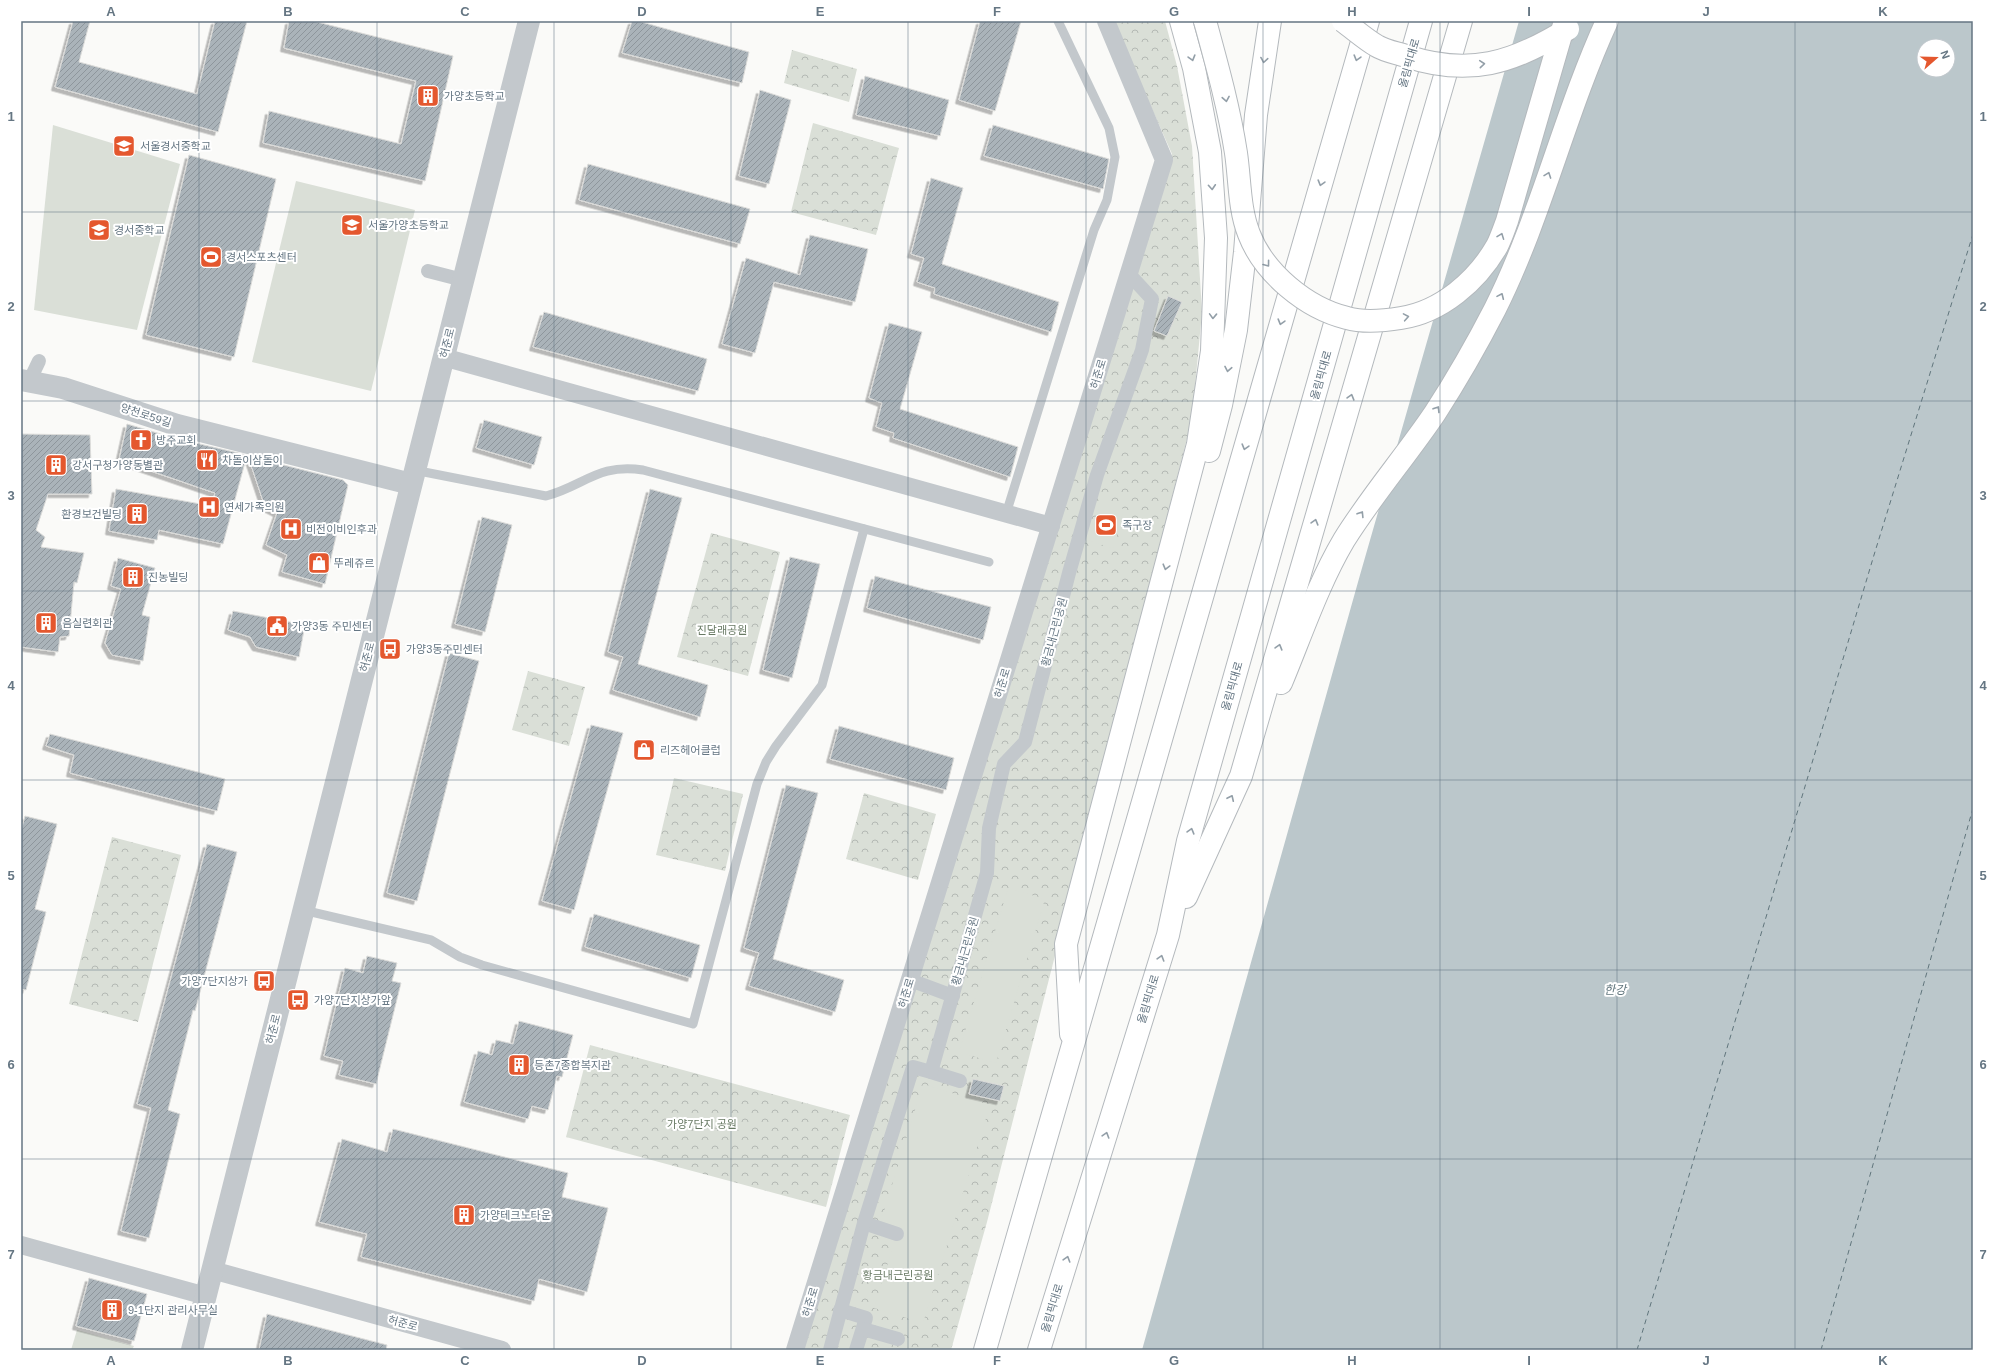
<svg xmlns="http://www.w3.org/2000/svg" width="1994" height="1371" font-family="Helvetica,'Noto Sans KR',sans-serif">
	<defs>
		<pattern id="park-crowns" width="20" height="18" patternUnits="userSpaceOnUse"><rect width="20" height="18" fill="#dadfd7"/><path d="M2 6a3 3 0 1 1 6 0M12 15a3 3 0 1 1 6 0" fill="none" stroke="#b4b9b4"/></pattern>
		<pattern id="building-hatch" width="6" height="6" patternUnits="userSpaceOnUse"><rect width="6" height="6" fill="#aab3b9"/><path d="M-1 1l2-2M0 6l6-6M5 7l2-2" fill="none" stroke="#8e969c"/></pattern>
		<filter id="shadow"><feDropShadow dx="-3.5" dy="3.5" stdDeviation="0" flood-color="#0004"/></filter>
	</defs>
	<rect width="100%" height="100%" fill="#fafaf8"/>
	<!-- park -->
	<g fill="url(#park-crowns)">
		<polygon points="1113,21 1165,21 1177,66 1192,146 1202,312 1192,419 987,1222 951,1350 800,1350 1057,528 1172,154"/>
		<polygon points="792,50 857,69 849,102 784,83"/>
		<polygon points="813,123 899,148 876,235 791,212"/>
		<polygon points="711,533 780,552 748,676 677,657"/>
		<polygon points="528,671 585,687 569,746 512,730"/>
		<polygon points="674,778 743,794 725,871 656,855"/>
		<polygon points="864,793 936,814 918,880 846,859"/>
		<polygon points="112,837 181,855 138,1022 69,1004"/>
		<polygon points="590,1045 850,1115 826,1207 566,1137"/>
	</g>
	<!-- pitch -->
	<g fill="#dadfd7">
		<polygon points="53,125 180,164 137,330 34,310"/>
		<polygon points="296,181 415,210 371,391 252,362"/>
		<polygon points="1100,503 1124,509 1113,548 1089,541"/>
		<polygon points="1008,888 1045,899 996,1063 959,1052"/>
		<polygon points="923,1084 990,1105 923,1323 874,1308 900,1224 882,1218"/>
		<polygon points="77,1330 134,1346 132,1350 71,1350"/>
	</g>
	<!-- water -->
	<path fill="#bbc7cb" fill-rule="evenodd" d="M 1519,21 L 1973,21 L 1973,1350 L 1142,1350 L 1360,575 ZM 1924,46 L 1948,46 L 1948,70 L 1924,70 Z"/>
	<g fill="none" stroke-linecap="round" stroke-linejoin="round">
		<!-- ferry -->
		<g stroke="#60757c" stroke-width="1" stroke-dasharray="5 4" stroke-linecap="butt">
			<polyline points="1637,1350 1874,555 1973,234"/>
			<polyline points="1821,1350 1973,808"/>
		</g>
	</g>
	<!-- building -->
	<g fill="url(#building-hatch)" stroke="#dcdcda" filter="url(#shadow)">
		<polygon points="73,21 90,21 79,62 197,94 215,21 247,21 218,132 55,87"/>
		<polygon points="289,21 313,21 453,56 425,181 263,143 269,111 401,144 416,81 284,48"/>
		<polygon points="632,21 638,21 749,52 742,83 622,53"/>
		<polygon points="980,21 1021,21 995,111 959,100"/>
		<polygon points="865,76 949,100 940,136 856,115"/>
		<polygon points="760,90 791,100 769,184 739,176"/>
		<polygon points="993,125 1109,159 1103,189 984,156"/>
		<polygon points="189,155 276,179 234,357 146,335"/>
		<polygon points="588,164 750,209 740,244 579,200"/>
		<polygon points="931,178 963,188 942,264 1059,302 1051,332 934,294 935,288 917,282 924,258 911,254"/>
		<polygon points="810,235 868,249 855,302 774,282 755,353 722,344 746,258 800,275"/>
		<polygon points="1168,296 1182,302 1167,336 1154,331"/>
		<polygon points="544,312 707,359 698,391 533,347"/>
		<polygon points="889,323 922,332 900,409 1018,447 1010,477 893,438 894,433 876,427 882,403 869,398"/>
		<polygon points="484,420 542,437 534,465 476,448"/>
		<polygon points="127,424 191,443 191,442 247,455 223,544 159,530 157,540 109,531 116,489 212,506 215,493 119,460"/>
		<polygon points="21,434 90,435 92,494 48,494 36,530 45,537 41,547 84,553 77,583 74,582 69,636 60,637 58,652 21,647"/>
		<polygon points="248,456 343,480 348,485 325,584 282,572 287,555 266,545 277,513 265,507"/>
		<polygon points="650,489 682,498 638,664 708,685 700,717 613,690 623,657 608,652"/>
		<polygon points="482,517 512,525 485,632 455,624"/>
		<polygon points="790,557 820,564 792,678 763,670"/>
		<polygon points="118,558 155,568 142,615 150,617 143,661 112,655 105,643 121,589 111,586"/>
		<polygon points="875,576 991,607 983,640 867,608"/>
		<polygon points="233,611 305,625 299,657 256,647 250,637 228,630"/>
		<polygon points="449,653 479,661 417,901 387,893"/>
		<polygon points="591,725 623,733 574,910 542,901"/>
		<polygon points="839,726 954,758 946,790 830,759"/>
		<polygon points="50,734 225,779 217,811 70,773 74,755 46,746"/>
		<polygon points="786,785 818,793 773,959 844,980 835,1012 749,986 759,953 744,948"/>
		<polygon points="25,816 57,824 35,909 46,912 26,990 21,989 21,831"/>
		<polygon points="207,844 237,852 195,1011 193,1010 168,1110 180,1114 149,1238 121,1231 151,1108 137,1104"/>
		<polygon points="594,914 700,945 691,978 585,947"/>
		<polygon points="367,956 397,963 392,981 401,983 376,1084 339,1075 343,1061 324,1056 345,968 363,973"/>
		<polygon points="519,1021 573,1035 562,1077 557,1076 548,1110 532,1106 528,1119 464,1102 478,1051 492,1055 496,1040 513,1044"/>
		<polygon points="973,1079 1004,1086 1000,1101 969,1094"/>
		<polygon points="393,1129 568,1173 562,1197 608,1208 587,1292 539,1279 534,1301 361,1257 367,1234 319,1222 342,1139 387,1152"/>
		<polygon points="89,1278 147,1294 134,1341 76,1326"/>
		<polygon points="267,1314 387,1345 386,1350 259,1350"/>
	</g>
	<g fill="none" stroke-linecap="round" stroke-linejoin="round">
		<!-- trunk casing -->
		<g stroke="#b4b9bd" stroke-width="24">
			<g id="trunk">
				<polyline points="1209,451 1221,405 1236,330 1245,252 1256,115 1270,21"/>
				<path d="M 1281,683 C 1301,635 1318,584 1344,540 C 1372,495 1406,456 1435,413 C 1457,379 1477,344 1495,309 C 1541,217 1564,115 1607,21"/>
				<polyline points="1186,897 1241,776 1461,21"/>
				<polyline points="1071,1034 1066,944 1198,444 1212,351 1216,238 1210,152 1194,68 1181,21"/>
				<polyline points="985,1350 1368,21"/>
				<polyline points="1039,1350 1168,935 1188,841 1421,21"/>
			</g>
		</g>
		<!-- service -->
		<g stroke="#c3c8cc" stroke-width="9">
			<path d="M 414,470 L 546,496 C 584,486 598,463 643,470 L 989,562"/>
			<polyline points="1006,514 1094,230 1107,200 1115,157 1109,128 1058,21"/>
			<polyline points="303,910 431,940 460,957 482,965 693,1024 757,784 766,762 776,746 822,685 864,529"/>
		</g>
		<!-- pedestrian -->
		<g stroke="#c3c8cc" stroke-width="14">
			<polyline points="428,271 463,280"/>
			<polyline points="29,382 39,361"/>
			<polyline points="910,980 953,996"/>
			<polyline points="931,1072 960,1081"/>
			<polyline points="864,1223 897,1234"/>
			<polyline points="840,1310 866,1318 856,1350"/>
			<polyline points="863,1329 898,1339"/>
			<polyline points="830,1350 864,1223 913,1067 931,1072 987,873 989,828 1004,764 1025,742 1069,573 1097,475 1142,350 1152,299 1129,274"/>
		</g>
		<!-- minor -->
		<g stroke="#c3c8cc" stroke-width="18">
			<polyline points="443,357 1051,526"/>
			<polyline points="21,1245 206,1296"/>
			<polyline points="212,1270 502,1350"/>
			<polyline points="795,1350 1164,160 1106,21"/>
		</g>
		<!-- tertiary -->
		<g stroke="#c3c8cc" stroke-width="22">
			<polyline points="21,380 63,388 177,425 411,484"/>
			<polyline points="192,1350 529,21"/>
		</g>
		<!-- trunk -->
		<use href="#trunk" stroke="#fff" stroke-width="22"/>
		<!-- trunk-bridge casing -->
		<g stroke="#b4b9bd" stroke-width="24" stroke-linecap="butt">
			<g id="trunk-bridge">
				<path d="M 1205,21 C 1217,65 1229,108 1236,153 C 1240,180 1239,209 1249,234 C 1264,273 1306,308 1347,318 C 1364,323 1383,321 1401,318 C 1441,312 1477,281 1497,246 C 1501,238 1504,229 1507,221 L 1565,21"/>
				<path d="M 1343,21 C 1354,29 1365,39 1377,46 C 1385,51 1397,53 1406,56 C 1469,77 1513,63 1568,29"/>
			</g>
		</g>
		<!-- trunk-bridge -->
		<use href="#trunk-bridge" stroke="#fff" stroke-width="22"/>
	</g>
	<!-- one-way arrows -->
	<defs><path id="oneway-chevron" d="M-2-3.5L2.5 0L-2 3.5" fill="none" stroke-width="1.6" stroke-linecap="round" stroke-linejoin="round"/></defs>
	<g stroke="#939fa8">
		<use href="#oneway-chevron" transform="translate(1192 58) rotate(74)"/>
		<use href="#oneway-chevron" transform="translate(1357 58) rotate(106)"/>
		<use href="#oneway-chevron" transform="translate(1264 60) rotate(99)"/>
		<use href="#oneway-chevron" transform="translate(1482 64) rotate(-5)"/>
		<use href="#oneway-chevron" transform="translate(1226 99) rotate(80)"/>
		<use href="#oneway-chevron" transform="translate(1548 175) rotate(-70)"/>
		<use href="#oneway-chevron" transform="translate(1321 183) rotate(106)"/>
		<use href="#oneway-chevron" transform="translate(1212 187) rotate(86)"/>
		<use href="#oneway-chevron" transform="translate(1501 236) rotate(-69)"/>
		<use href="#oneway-chevron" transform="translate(1267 264) rotate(53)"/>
		<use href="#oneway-chevron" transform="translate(1501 296) rotate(-66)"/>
		<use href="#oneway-chevron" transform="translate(1213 316) rotate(92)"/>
		<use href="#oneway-chevron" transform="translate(1406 317) rotate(-10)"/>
		<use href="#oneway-chevron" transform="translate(1281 322) rotate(106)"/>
		<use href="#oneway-chevron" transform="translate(1228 369) rotate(101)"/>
		<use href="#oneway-chevron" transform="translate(1351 397) rotate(-74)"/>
		<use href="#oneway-chevron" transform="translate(1437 409) rotate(-58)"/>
		<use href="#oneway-chevron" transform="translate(1245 447) rotate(106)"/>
		<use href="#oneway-chevron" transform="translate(1361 514) rotate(-58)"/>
		<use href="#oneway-chevron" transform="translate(1315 522) rotate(-74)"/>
		<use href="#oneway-chevron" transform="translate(1166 567) rotate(105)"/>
		<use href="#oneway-chevron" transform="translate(1279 647) rotate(-74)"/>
		<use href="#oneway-chevron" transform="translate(1231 798) rotate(-65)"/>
		<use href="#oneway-chevron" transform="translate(1191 831) rotate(-74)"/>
		<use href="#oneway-chevron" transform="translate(1161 958) rotate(-73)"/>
		<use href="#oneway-chevron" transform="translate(1106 1135) rotate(-73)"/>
		<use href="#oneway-chevron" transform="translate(1067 1259) rotate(-73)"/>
	</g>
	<!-- grid -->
	<path fill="none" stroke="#657683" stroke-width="1" stroke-opacity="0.55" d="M 199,21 L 199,1350M 377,21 L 377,1350M 554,21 L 554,1350M 731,21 L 731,1350M 908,21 L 908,1350M 1086,21 L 1086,1350M 1263,21 L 1263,1350M 1440,21 L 1440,1350M 1617,21 L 1617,1350M 1795,21 L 1795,1350M 21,212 L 1973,212M 21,401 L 1973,401M 21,591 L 1973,591M 21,780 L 1973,780M 21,970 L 1973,970M 21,1159 L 1973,1159"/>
	<!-- icons -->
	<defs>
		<g id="building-square" transform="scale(1.15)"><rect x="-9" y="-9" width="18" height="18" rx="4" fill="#e4572e" stroke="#fff"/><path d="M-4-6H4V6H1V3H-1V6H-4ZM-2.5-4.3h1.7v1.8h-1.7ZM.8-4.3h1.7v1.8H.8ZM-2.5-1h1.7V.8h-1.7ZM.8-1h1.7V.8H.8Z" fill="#fff"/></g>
		<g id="school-square" transform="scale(1.15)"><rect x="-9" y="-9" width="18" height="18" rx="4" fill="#e4572e" stroke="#fff"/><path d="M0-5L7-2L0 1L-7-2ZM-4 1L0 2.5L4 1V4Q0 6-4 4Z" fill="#fff"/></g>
		<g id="stadium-square" transform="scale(1.15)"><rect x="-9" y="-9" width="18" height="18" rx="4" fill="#e4572e" stroke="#fff"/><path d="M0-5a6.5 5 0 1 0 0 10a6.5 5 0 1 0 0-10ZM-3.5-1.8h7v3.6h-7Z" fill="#fff"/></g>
		<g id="church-square" transform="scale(1.15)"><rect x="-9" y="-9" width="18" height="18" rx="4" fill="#e4572e" stroke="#fff"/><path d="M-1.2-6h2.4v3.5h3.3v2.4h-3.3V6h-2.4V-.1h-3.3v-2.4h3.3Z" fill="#fff"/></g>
		<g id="restaurant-square" transform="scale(1.15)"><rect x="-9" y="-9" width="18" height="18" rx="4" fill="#e4572e" stroke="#fff"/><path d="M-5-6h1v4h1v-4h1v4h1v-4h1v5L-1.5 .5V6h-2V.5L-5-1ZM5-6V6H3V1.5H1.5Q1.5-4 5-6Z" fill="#fff"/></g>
		<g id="hospital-square" transform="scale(1.15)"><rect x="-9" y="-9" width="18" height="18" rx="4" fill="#e4572e" stroke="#fff"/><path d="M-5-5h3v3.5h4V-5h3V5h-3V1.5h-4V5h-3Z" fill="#fff"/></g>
		<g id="shop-square" transform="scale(1.15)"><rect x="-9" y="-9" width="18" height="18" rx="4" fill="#e4572e" stroke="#fff"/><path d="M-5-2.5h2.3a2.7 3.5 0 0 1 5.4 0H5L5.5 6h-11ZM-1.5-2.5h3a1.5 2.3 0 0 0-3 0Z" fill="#fff"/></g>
		<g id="civic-square" transform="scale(1.15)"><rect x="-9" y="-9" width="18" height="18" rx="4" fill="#e4572e" stroke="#fff"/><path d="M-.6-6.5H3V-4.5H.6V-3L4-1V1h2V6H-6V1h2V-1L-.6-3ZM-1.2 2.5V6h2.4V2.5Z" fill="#fff"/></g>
		<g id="bus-square" transform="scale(1.15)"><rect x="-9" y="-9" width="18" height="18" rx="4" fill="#e4572e" stroke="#fff"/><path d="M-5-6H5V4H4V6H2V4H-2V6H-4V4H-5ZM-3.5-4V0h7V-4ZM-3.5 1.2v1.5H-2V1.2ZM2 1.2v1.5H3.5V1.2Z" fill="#fff"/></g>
	</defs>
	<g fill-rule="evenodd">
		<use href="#building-square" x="428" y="96"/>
		<use href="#school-square" x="124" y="146"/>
		<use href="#school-square" x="352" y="225"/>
		<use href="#school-square" x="99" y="230"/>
		<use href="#stadium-square" x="211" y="257"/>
		<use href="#church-square" x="141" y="440"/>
		<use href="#restaurant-square" x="207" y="460"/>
		<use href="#building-square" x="56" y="465"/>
		<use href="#hospital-square" x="209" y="507"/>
		<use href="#building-square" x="137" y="514"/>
		<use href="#stadium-square" x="1106" y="525"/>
		<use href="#hospital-square" x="291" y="529"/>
		<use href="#shop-square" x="319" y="563"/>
		<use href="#building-square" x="133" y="577"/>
		<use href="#building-square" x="46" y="623"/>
		<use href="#civic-square" x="277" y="626"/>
		<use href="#bus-square" x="390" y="649"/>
		<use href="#shop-square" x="644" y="750"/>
		<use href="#bus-square" x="264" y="981"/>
		<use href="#bus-square" x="298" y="1000"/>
		<use href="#building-square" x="519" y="1065"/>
		<use href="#building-square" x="464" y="1215"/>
		<use href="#building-square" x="112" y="1310"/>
	</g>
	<g text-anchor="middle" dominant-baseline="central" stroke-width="4" stroke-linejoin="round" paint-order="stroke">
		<!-- street labels -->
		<g font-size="11" fill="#657683" stroke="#fff">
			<text transform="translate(1409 63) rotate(-74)">올림픽대로</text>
			<text transform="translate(447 343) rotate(-76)">허준로</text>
			<text transform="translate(1098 374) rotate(-73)">허준로</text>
			<text transform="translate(1321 375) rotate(-74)">올림픽대로</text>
			<text transform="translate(146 415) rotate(18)">양천로59길</text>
			<text transform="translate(1054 632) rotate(-75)">황금내근린공원</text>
			<text transform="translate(367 657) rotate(-76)">허준로</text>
			<text transform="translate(1002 683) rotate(-73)">허준로</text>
			<text transform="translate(1232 686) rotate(-74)">올림픽대로</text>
			<text transform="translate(965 951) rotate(-74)">황금내근린공원</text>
			<text transform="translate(906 993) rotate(-73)">허준로</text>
			<text transform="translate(1148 999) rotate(-73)">올림픽대로</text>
			<text transform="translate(273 1029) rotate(-76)">허준로</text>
			<text transform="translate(810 1302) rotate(-73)">허준로</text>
			<text transform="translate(1052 1308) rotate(-73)">올림픽대로</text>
			<text transform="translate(403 1323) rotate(15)">허준로</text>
		</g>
		<!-- poi labels -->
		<g font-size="11" fill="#657683" stroke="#fff" text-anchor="start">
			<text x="444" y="96">가양초등학교</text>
			<text x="140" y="146">서울경서중학교</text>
			<text x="368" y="225">서울가양초등학교</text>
			<text x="114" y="230">경서중학교</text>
			<text x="226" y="257">경서스포츠센터</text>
			<text x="156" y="440">방주교회</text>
			<text x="222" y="460">차돌이삼돌이</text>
			<text x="72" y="465">강서구청가양동별관</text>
			<text x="224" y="507">연세가족의원</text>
			<text x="122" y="514" text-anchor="end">환경보건빌딩</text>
			<text x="1122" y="525">족구장</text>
			<text x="306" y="529">비전이비인후과</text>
			<text x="334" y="563">뚜레쥬르</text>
			<text x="148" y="577">진농빌딩</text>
			<text x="62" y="623">음실련회관</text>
			<text x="292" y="626">가양3동 주민센터</text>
			<text x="406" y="649">가양3동주민센터</text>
			<text x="660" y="750">리즈헤어클럽</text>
			<text x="248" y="981" text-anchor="end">가양7단지상가</text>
			<text x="314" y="1000">가양7단지상가앞</text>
			<text x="534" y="1065">등촌7종합복지관</text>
			<text x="480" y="1215">가양테크노타운</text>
			<text x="128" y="1310">9-1단지 관리사무실</text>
		</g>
		<!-- park labels -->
		<g font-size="11" fill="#687a64" stroke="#fff">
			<text x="722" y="630">진달래공원</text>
			<text x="702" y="1124">가양7단지 공원</text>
			<text x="898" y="1275">황금내근린공원</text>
		</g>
		<!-- water labels -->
		<g font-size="12" font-style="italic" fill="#60757c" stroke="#fff">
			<text x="1615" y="990">한강</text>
		</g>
	</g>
	<!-- border -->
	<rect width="1994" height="1371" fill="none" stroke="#ffffff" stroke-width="44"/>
	<!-- north arrow -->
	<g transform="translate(1936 58) rotate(70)"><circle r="19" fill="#ffffff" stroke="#c1c8cd"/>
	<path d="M0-3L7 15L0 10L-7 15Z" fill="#e4572e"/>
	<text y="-6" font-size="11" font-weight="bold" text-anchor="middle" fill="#657683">N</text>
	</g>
	<rect x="22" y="22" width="1950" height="1327" fill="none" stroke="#657683" stroke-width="1.5"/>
	<g font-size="13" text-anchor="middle" font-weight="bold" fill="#657683">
		<text x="111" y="16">A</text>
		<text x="288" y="16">B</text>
		<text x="465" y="16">C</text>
		<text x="642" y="16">D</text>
		<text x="820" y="16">E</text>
		<text x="997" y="16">F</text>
		<text x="1174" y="16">G</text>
		<text x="1352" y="16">H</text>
		<text x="1529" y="16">I</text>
		<text x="1706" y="16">J</text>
		<text x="1883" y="16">K</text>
		<text x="11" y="121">1</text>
		<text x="1983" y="121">1</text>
		<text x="11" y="311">2</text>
		<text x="1983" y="311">2</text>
		<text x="11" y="500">3</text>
		<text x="1983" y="500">3</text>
		<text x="11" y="690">4</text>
		<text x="1983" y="690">4</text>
		<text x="11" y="880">5</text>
		<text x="1983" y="880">5</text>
		<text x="11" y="1069">6</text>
		<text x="1983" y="1069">6</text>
		<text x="11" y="1259">7</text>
		<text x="1983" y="1259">7</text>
		<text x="111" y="1365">A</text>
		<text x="288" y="1365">B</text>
		<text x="465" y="1365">C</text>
		<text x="642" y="1365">D</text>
		<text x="820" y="1365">E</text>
		<text x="997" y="1365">F</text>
		<text x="1174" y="1365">G</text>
		<text x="1352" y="1365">H</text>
		<text x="1529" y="1365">I</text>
		<text x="1706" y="1365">J</text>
		<text x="1883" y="1365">K</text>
	</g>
</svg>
